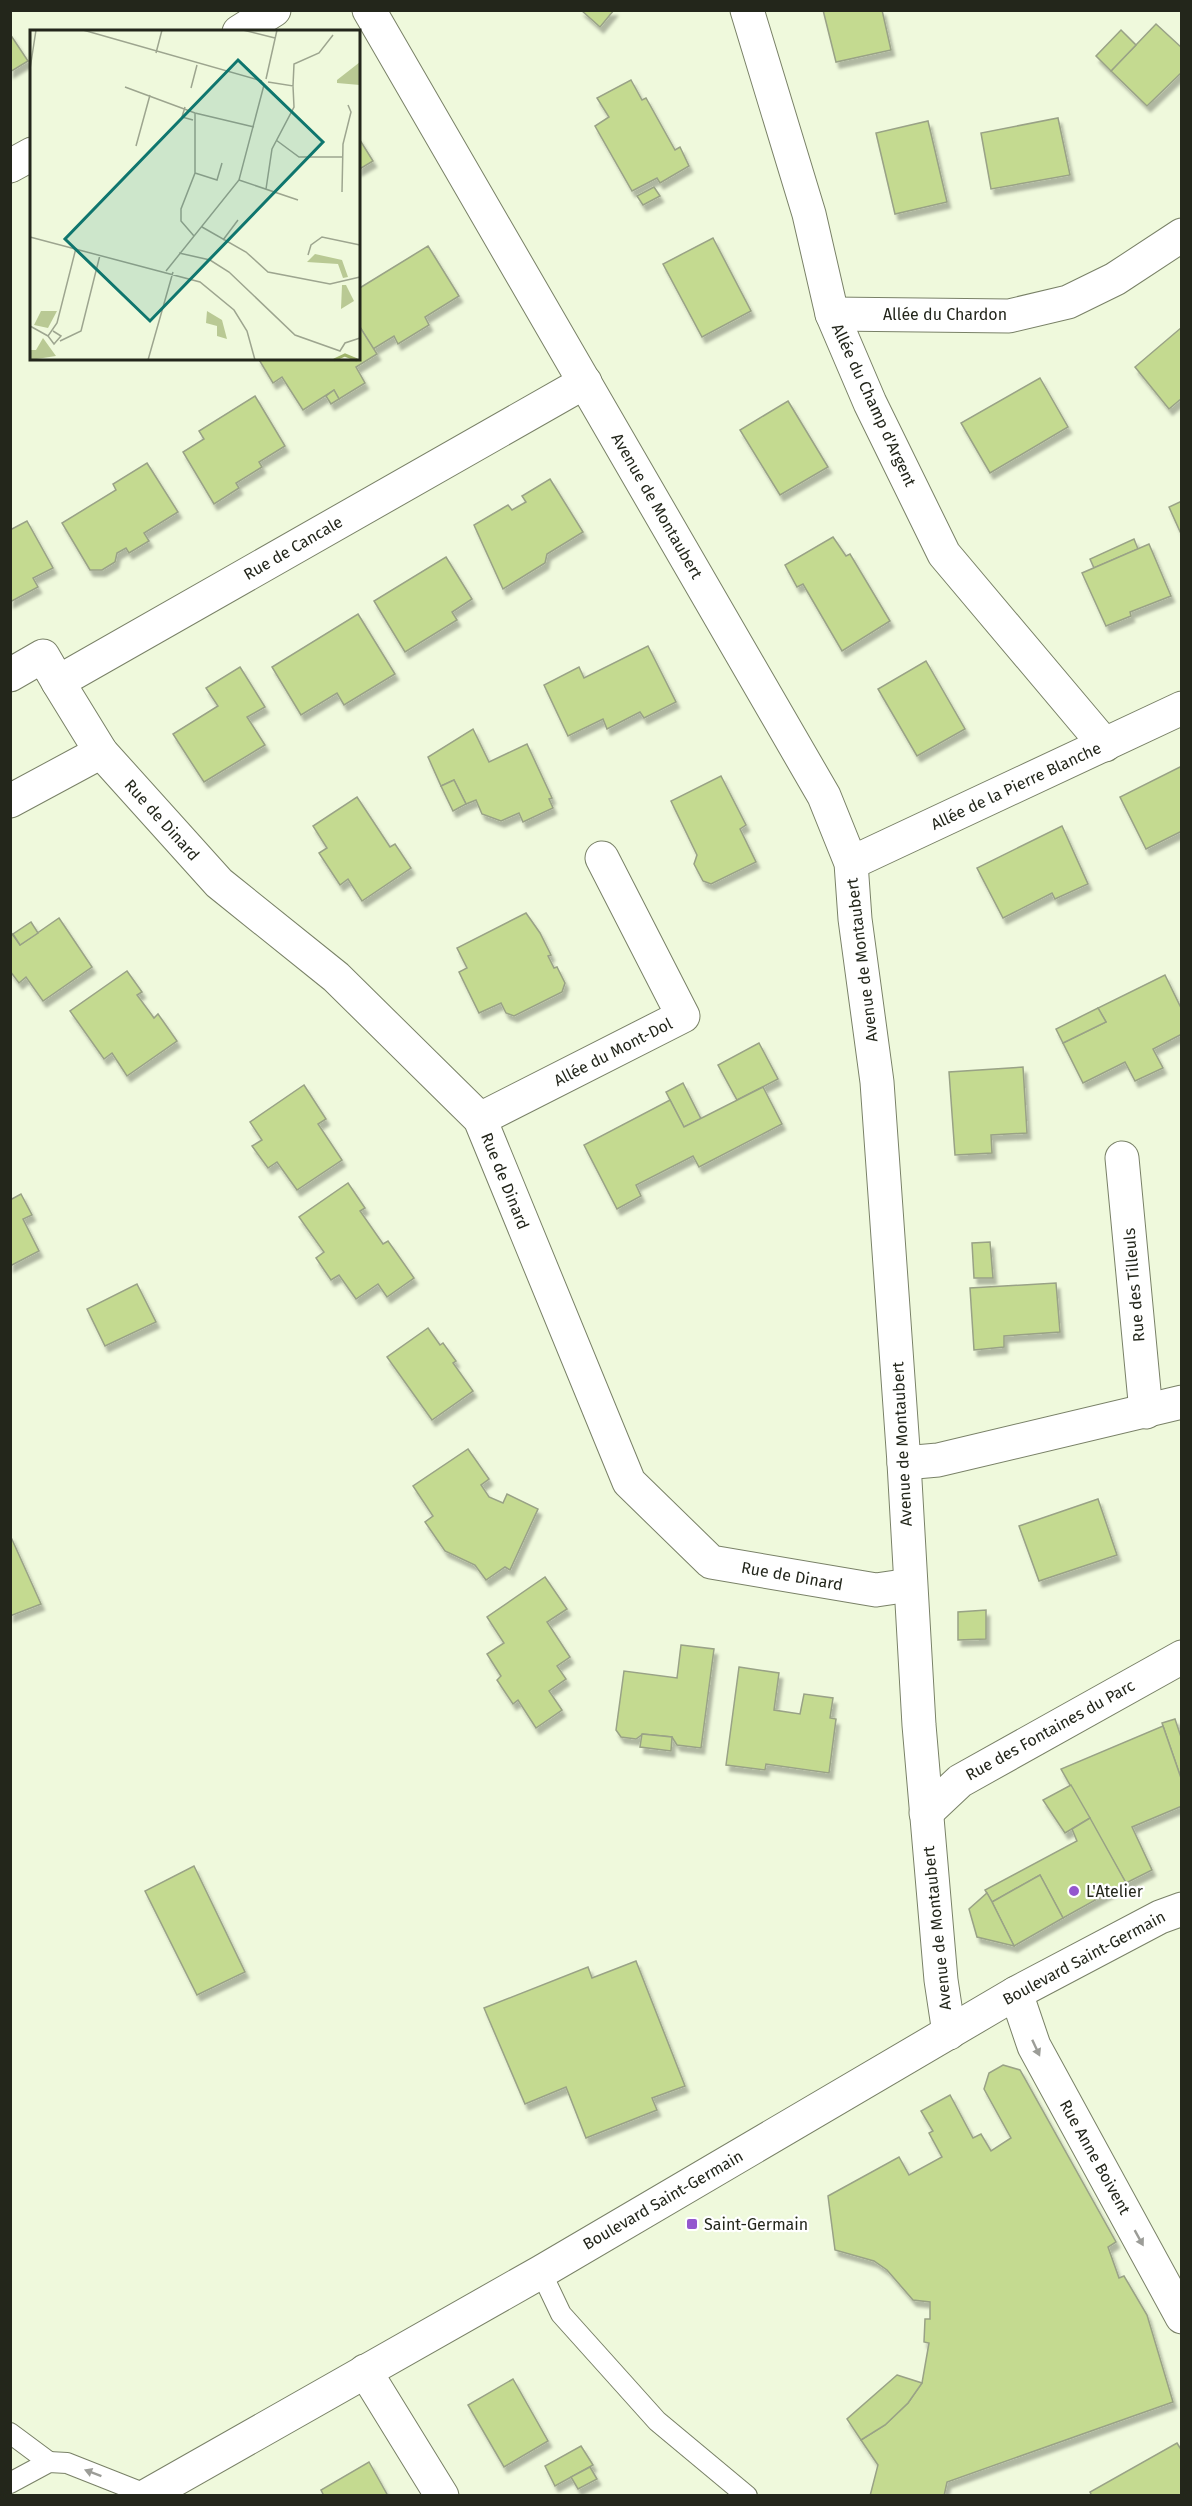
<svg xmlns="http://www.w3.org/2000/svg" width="1192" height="2506" font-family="'Fira Sans',sans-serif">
	<defs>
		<filter id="shadow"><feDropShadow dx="3.5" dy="6" stdDeviation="1.5" flood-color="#0004"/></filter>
	</defs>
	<rect width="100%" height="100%" fill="#eff9dc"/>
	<!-- building -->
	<g fill="#c4da90" stroke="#99a286" stroke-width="1.5" filter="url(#shadow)">
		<polygon points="581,10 614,10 600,27"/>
		<polygon points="823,10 882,10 891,50 836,62"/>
		<polygon points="1156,24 1182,48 1182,72 1147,106 1111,71"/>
		<polygon points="1121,30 1136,45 1111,71 1096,56"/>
		<polygon points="10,34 28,61 10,72"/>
		<polygon points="631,80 642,100 646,98 675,150 680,147 689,166 660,183 657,178 632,191 595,126 609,117 597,98"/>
		<polygon points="1058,118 1070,175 991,189 981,133"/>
		<polygon points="928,121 947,202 895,214 876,133"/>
		<polygon points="358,137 373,161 358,170"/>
		<polygon points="654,187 660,196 643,205 637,196"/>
		<polygon points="713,238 751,311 702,337 663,264"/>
		<polygon points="428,246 459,296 425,317 429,325 398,344 394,336 373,349 358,324 358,289"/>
		<polygon points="358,324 377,354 356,367 365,383 339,399 334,390 303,410 282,377 273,383 258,358 358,358"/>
		<polygon points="1182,327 1182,398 1169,409 1135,367"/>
		<polygon points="1040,378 1068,427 990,473 961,423"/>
		<polygon points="334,390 339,399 331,404 326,396"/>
		<polygon points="255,396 285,446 259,462 262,467 236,483 239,488 214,504 183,452 204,439 199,431"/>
		<polygon points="788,401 828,467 780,495 740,430"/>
		<polygon points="147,463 178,512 144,533 149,541 129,553 126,548 117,553 115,562 102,570 90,570 62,523 116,490 113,484"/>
		<polygon points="550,479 583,532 547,554 545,563 503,589 474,525 508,505 512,510 526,502 522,496"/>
		<polygon points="1182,501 1182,536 1169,507"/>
		<polygon points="27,521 53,568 33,578 38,587 10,602 10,530"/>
		<polygon points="833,537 846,556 850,554 890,621 842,651 803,584 797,587 785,565"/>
		<polygon points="1134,539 1138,549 1094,568 1090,559"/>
		<polygon points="1149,544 1171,596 1130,612 1131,616 1106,626 1082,573"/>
		<polygon points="446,557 472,599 452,612 457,620 405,652 374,601"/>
		<polygon points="358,614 395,674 344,705 337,693 301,715 272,667"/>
		<polygon points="648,646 676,702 644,718 640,712 607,729 603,719 568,736 544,685 579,667 584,678"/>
		<polygon points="926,661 965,729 917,756 878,689"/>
		<polygon points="240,667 265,707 247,717 265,745 204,782 173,734 218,706 206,688"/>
		<polygon points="473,729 489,762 527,744 552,798 549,799 553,808 523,822 519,813 501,821 482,814 476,800 466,804 454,780 441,786 428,757"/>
		<polygon points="1182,766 1182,831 1146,849 1120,797"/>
		<polygon points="721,776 746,825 740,829 756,862 711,884 703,881 694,864 697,855 671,801"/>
		<polygon points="454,780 466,804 453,811 441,786"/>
		<polygon points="357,797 390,847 395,844 411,868 362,901 348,879 340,885 319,853 327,848 313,826"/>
		<polygon points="1062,826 1088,884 1055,899 1052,893 1003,918 977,868"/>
		<polygon points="526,913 540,933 551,955 548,956 554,968 557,967 565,983 562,992 514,1016 506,1013 501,1003 479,1013 459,972 467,968 457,948"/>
		<polygon points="59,918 92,967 43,1001 26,977 19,983 10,971 10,931 20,945"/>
		<polygon points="31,922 38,933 20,945 13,934"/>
		<polygon points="127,971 142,992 137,995 154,1018 158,1014 177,1041 127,1076 112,1053 104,1059 70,1011"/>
		<polygon points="1165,975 1182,1010 1182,1034 1153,1049 1163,1068 1135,1081 1125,1062 1083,1083 1063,1043 1106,1022 1098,1008"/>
		<polygon points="1098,1008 1106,1022 1063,1043 1056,1029"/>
		<polygon points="759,1043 778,1079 737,1100 718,1065"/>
		<polygon points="1023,1067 1027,1133 991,1135 992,1153 955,1155 949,1072"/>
		<polygon points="683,1083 701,1119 684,1127 666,1092"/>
		<polygon points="304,1085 326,1119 318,1124 342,1160 297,1190 277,1162 268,1168 252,1146 262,1140 250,1122"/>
		<polygon points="763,1087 782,1124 699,1167 693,1156 636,1185 641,1196 617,1209 584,1145 670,1100 684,1127"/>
		<polygon points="348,1183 365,1208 360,1211 383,1244 388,1241 414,1278 387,1297 378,1284 356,1299 339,1275 331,1280 316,1258 324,1252 299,1217"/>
		<polygon points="21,1194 32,1215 23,1219 39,1251 10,1266 10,1200"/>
		<polygon points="990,1242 993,1278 974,1278 972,1243"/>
		<polygon points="1056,1283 1060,1332 1004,1336 1004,1347 974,1350 970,1288"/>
		<polygon points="137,1284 156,1322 105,1346 87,1309"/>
		<polygon points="428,1328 440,1345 443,1343 456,1361 453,1363 473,1391 432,1420 387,1357"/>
		<polygon points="468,1449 489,1479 481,1485 489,1497 503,1503 507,1494 538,1509 510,1570 505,1567 486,1580 475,1565 445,1551 425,1522 433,1516 413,1486"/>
		<polygon points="1098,1499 1117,1555 1039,1581 1019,1526"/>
		<polygon points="10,1535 41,1604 10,1616"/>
		<polygon points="545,1577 567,1609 547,1622 570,1657 557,1666 566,1679 549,1691 562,1710 536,1728 518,1700 513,1704 497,1680 501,1676 487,1654 504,1643 487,1617"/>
		<polygon points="986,1610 986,1639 958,1640 958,1612"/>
		<polygon points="681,1645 714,1649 701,1748 677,1745 672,1737 643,1734 636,1739 621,1737 616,1730 624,1671 677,1678"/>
		<polygon points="739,1667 779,1673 774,1710 800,1714 804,1694 833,1698 830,1718 836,1719 829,1773 766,1764 765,1770 726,1765"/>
		<polygon points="1175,1719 1182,1740 1182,1781 1162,1723"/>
		<polygon points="1163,1726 1182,1781 1182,1806 1132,1827 1152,1870 1126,1883 1061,1769"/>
		<polygon points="642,1734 672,1737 671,1751 640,1747"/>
		<polygon points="1071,1785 1090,1818 1065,1833 1043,1800"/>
		<polygon points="1090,1818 1126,1883 1063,1918 1040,1875 992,1902 985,1890 1077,1841 1072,1829"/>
		<polygon points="194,1866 245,1972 197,1995 145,1891"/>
		<polygon points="1040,1875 1063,1918 1014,1946 992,1902"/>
		<polygon points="987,1893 992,1902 1014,1946 977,1937 969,1909"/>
		<polygon points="636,1961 685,2086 652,2098 657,2110 586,2138 566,2087 525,2104 484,2008 588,1967 592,1978"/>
		<polygon points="1003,2065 1020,2070 1116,2242 1108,2247 1119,2278 1124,2276 1147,2315 1173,2402 947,2482 944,2496 870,2496 878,2465 861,2440 885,2425 908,2403 922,2383 929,2343 924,2342 925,2319 930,2319 930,2302 913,2300 887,2270 874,2261 835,2250 828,2196 899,2157 909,2175 942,2157 929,2133 933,2131 921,2111 950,2095 973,2138 981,2134 991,2151 1011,2138 984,2089 989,2073"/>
		<polygon points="897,2375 922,2383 908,2403 885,2425 861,2440 847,2419"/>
		<polygon points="513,2379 548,2441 504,2467 468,2405"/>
		<polygon points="1177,2443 1182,2451 1182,2496 1092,2496 1090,2492"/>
		<polygon points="581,2446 593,2465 555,2486 545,2466"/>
		<polygon points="369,2462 388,2496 324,2496 321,2490"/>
		<polygon points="590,2467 597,2479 578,2489 571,2477"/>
	</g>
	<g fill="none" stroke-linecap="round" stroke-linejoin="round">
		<!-- service casing -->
		<g stroke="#798167" stroke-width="22">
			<g id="service">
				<polyline points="541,2272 561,2314 657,2421 747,2496"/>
				<polyline points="10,2433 49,2462"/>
				<polyline points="10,2483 49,2462 67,2463 148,2495"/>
			</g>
		</g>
		<!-- minor casing -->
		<g stroke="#798167" stroke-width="35">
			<g id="minor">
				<polyline points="369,10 824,796 851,863 855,919 877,1082 904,1463 919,1725 941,1980 949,2033"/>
				<polyline points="747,10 809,214 832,314 870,403 944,554 1105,745"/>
				<polyline points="239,32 274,10"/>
				<polyline points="10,166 32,154"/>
				<polyline points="832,314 1009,316 1068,302 1115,279 1182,235"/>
				<polyline points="10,675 43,656 58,682 585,382"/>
				<polyline points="58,682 101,752 219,883 336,977 480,1119 629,1482 711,1562 876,1590 910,1585"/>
				<polyline points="10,801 101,752"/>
				<polyline points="851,863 1182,708"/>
				<polyline points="480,1119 683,1016 602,858"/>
				<polyline points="1122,1158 1146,1412"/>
				<polyline points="904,1463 938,1460 1182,1402"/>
				<polyline points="926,1813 960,1781 1182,1657"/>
				<polyline points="1016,1993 1034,2046 1182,2317"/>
				<polyline points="365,2371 442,2496"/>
			</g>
		</g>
		<!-- secondary casing -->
		<g stroke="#798167" stroke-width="35">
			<polyline id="secondary" points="146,2496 541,2272 1016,1993 1160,1917 1182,1909"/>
		</g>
		<!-- service -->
		<use href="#service" stroke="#fff" stroke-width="20"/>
		<!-- minor -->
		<use href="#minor" stroke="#fff" stroke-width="33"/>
		<!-- secondary -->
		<use href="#secondary" stroke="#fff" stroke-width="33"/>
	</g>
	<!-- one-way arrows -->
	<defs><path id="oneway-solid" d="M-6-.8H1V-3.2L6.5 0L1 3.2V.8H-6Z" transform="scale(1.5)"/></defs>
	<g fill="#9c9d98">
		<use href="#oneway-solid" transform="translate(1036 2048) rotate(65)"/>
		<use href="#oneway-solid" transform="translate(1139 2238) rotate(61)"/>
		<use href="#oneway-solid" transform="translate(93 2473) rotate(-159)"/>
	</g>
	<!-- markers -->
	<g fill="#9457ce" stroke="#fff" stroke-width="2">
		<circle cx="1074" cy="1891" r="6"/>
		<rect x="686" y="2218" width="12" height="12" rx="3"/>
	</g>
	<g text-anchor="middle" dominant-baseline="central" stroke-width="4.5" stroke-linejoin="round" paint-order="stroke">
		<!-- street labels -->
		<g font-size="16" fill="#23261b" stroke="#fff">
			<text x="945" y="314">Allée du Chardon</text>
			<text transform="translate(874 405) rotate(65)">Allée du Champ d'Argent</text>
			<text transform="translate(657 506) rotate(60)">Avenue de Montaubert</text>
			<text transform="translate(293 548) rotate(-30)">Rue de Cancale</text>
			<text transform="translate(1016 786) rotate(-25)">Allée de la Pierre Blanche</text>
			<text transform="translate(162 820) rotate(48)">Rue de Dinard</text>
			<text transform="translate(862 960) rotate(-97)">Avenue de Montaubert</text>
			<text transform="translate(613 1052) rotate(-27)">Allée du Mont-Dol</text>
			<text transform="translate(505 1181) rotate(68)">Rue de Dinard</text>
			<text transform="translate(1134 1285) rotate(-95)">Rue des Tilleuls</text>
			<text transform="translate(902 1444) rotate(-93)">Avenue de Montaubert</text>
			<text transform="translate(792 1576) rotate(10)">Rue de Dinard</text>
			<text transform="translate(1050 1730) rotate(-29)">Rue des Fontaines du Parc</text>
			<text transform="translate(937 1928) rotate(-96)">Avenue de Montaubert</text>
			<text transform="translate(1084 1958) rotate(-28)">Boulevard Saint-Germain</text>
			<text transform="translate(1095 2157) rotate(61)">Rue Anne Boivent</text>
			<text transform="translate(663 2200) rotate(-30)">Boulevard Saint-Germain</text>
		</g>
		<!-- poi labels -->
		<g font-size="16" fill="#23261b" stroke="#fff" text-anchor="start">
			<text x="1086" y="1891">L'Atelier</text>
			<text x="704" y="2224">Saint-Germain</text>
		</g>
	</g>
	<!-- overview -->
	<g transform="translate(30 30)">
		<rect width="330" height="330" fill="#eff9dc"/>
		<path d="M 330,32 L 330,55 L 307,53 L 307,50 ZM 285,224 L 312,230 L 318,247 L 313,248 L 308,234 L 277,232 ZM 312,255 L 316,255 L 324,271 L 311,279 ZM 11,281 L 27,281 L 18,298 L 4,295 ZM 177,281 L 192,290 L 197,309 L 187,306 L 187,296 L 176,293 ZM 13,308 L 26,326 L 0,330 L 0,320 L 6,320 Z" fill="#b9c994"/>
		<path fill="none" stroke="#9fb46b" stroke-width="3" d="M 304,330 L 315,325 L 327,330"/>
		<path fill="none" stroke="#9da58f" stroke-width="1.5" d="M 53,0 L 232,51M 213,0 L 245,8M 126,23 L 132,0M 0,39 L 6,0M 236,49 L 247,0M 238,52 L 263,56 L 264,34 L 289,23 L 303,5M 95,57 L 165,83 L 224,97M 161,58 L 167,35M 155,77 L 152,87 L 163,90M 246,110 L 269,127 L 313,127M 106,116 L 120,65M 165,143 L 187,150 L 192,133M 209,150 L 268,170M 236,159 L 242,119 L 264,77 L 263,56M 312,162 L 313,114 L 321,82 L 318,75M 172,197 L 216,222 L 238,242 L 300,254 L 330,247M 164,206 L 151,191 L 151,179 L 165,143 L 165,83M 0,207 L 170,252 L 204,280 L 217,301 L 225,330M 193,210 L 208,190M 149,223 L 180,230 L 199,242 L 265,305 L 310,321 L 315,313 L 330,308M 278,225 L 281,215 L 292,207 L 330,215M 136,241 L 209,150 L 234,55M 0,296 L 18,306M 23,301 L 31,306 L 24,314 L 18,306 L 27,293 L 46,218M 30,311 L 51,301 L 70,225M 118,330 L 143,242"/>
		<path fill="#0f766e" fill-opacity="0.15" stroke="#0f766e" stroke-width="3" d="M 208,30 L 293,112 L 120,291 L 35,209 Z"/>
		<rect width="330" height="330" fill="none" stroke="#23261b" stroke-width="3"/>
	</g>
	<!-- border -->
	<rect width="1192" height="2506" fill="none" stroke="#23261b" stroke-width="24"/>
</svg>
